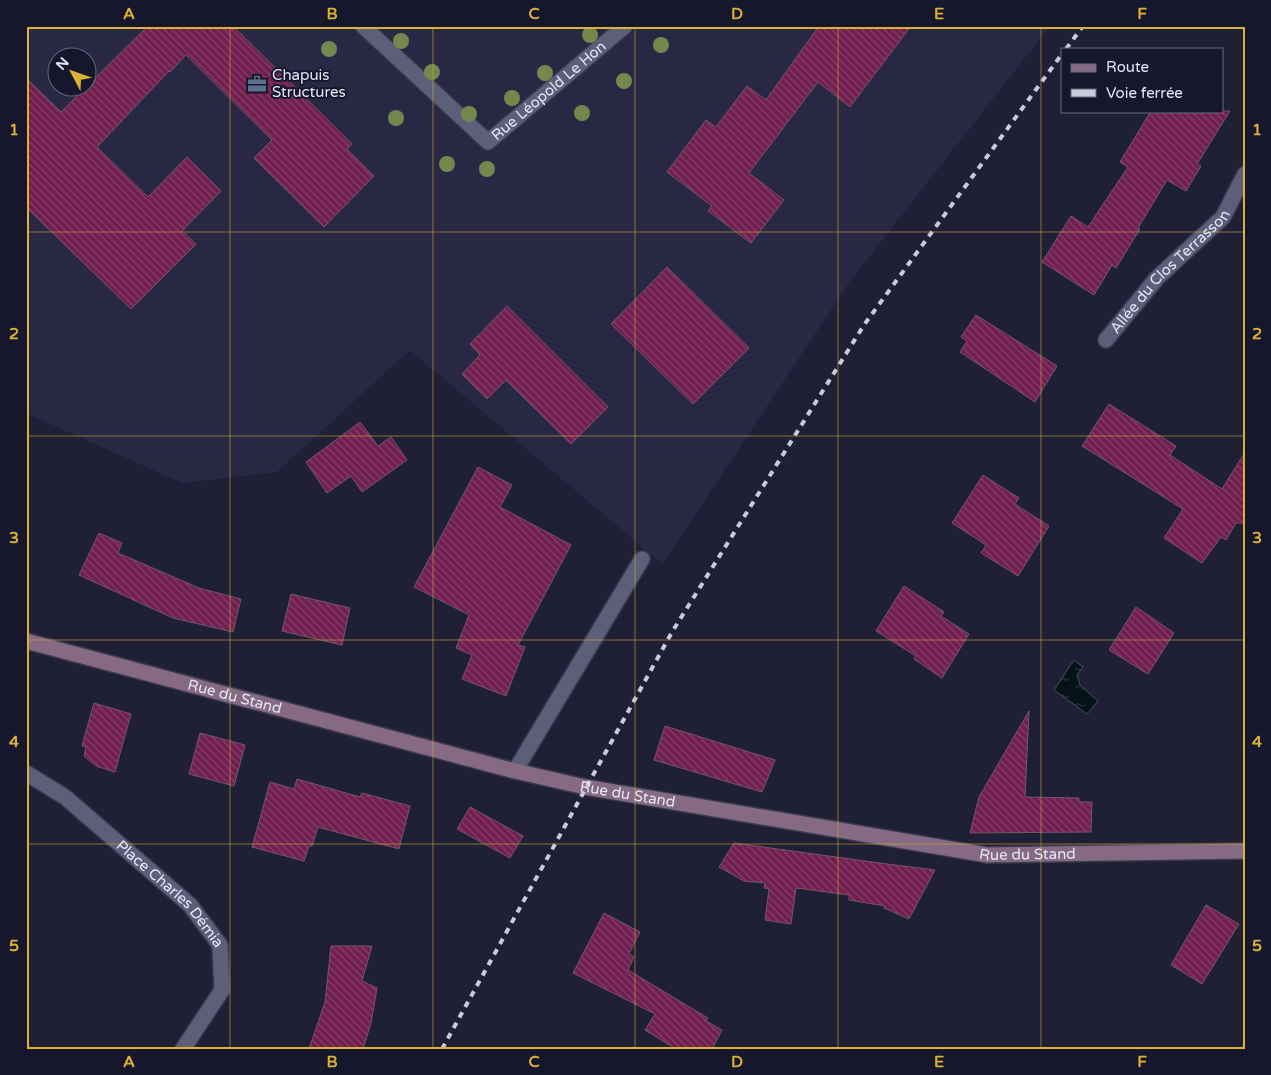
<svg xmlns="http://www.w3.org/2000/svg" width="1271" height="1075" font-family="'Varela Round',sans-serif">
	<defs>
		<pattern id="water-ripples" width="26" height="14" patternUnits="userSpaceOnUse" patternTransform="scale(1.25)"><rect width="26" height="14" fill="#051319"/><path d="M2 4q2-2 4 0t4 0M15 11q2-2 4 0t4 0" fill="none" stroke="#29353b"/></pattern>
		<pattern id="building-back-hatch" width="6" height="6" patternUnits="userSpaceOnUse" patternTransform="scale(1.25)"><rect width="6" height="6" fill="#711f4f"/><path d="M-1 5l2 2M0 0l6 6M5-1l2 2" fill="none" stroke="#854069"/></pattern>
	</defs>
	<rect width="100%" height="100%" fill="#1f2036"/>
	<!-- built -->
	<path fill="#282845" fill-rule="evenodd" d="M 26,26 L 1050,26 L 848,284 L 662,564 L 410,350 L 277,472 L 182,483 L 26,413 ZM 58,58 L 88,58 L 88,88 L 58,88 Z"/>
	<!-- water -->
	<polygon fill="url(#water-ripples)" stroke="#48535c" points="1074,660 1083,667 1077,675 1080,685 1098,701 1087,714 1054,690"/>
	<!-- building -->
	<g fill="url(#building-back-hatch)" stroke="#735764">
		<polygon points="148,26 233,26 352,144 347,149 374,176 324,227 254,158 272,140 186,55 170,72 169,71 97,147 148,197 187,157 221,191 182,231 196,244 131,309 26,207 26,78 61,112 85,88 88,88 88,85"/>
		<polygon points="819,26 911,26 850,107 818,82 749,173 784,200 751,243 708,211 712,206 667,172 706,120 716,127 747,86 766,100"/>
		<polygon points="1151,111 1230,111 1197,164 1201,166 1186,191 1167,180 1138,228 1140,229 1116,268 1112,265 1094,295 1042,262 1071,216 1088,227 1128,167 1120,162"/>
		<polygon points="667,267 749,348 693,404 611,324"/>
		<polygon points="507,306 608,407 571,444 506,380 487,399 462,374 480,355 470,344"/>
		<polygon points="976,315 1057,366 1035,402 960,352 967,341 961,337"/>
		<polygon points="1109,404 1176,446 1170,455 1222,489 1245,452 1245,523 1236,523 1226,540 1221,537 1202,563 1164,538 1183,509 1082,446"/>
		<polygon points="360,422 378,446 391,437 407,460 362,492 351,476 327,493 306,462"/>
		<polygon points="478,467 512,485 500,507 571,545 518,645 525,647 506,696 462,679 472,655 456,648 469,615 414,587"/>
		<polygon points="983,475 1019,498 1015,504 1049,526 1018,576 981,553 986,545 952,523"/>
		<polygon points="99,533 122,543 118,553 199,588 241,599 233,632 173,618 79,575"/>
		<polygon points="904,586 944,612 941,616 969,634 942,678 914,659 916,656 876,631"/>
		<polygon points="291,594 350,608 342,645 282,631"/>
		<polygon points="1136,607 1174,633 1148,674 1109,650"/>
		<polygon points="94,703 131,714 115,772 96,766 84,756 86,747 82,746"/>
		<polygon points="1029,711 1025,797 1079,798 1079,802 1092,802 1091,832 970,833 979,797"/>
		<polygon points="665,726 775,760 762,792 654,760"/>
		<polygon points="200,733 245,745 234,786 189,774"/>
		<polygon points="297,779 360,797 362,793 410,806 399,849 318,827 312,846 309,846 304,861 252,847 270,782 294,789"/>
		<polygon points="470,807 523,836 510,858 457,829"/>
		<polygon points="734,843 887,864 935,870 909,919 884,908 885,906 849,900 849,895 796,888 791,924 765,920 769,889 764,888 765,883 744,881 719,867"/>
		<polygon points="1206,905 1239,924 1202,984 1171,965"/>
		<polygon points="604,913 640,932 629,954 634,957 628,970 708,1018 706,1021 722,1030 712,1049 676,1049 645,1030 655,1014 573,973"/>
		<polygon points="331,946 372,946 362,981 377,988 371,1023 363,1049 309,1049 325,1002"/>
	</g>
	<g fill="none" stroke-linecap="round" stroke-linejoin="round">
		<!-- lane casing -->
		<g stroke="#3a3a4d" stroke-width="18">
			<polyline id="lane" points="515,771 642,559"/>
		</g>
		<!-- street casing -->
		<g stroke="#3a3a4d" stroke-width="18">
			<g id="street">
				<path id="s1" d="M 363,26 L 488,142 L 625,26"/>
				<path id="s2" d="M 1106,340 L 1157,278 L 1223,217 L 1245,174"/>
				<path id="s3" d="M 26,773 L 65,797 L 190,905 L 220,945 L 222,990 L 183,1049"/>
			</g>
		</g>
		<!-- secondary casing -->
		<g stroke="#3a3a4d" stroke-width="18">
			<g id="secondary">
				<path id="s4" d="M 26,641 L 515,771 L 585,787 L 987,855 L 1245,851"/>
			</g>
		</g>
		<!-- lane -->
		<use href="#lane" stroke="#5d5e79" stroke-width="15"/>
		<!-- street -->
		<use href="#street" stroke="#5d5e79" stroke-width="15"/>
		<!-- secondary -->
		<use href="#secondary" stroke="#866a84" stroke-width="15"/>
		<!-- rail -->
		<g stroke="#c9cbdc" stroke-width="4" stroke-dasharray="6 6" stroke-linecap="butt">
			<polyline points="1066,49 1083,26"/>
			<polyline points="442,1049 672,632 864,325 1062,54"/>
		</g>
	</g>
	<!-- trees -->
	<g fill="#74884e">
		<circle cx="590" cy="35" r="8"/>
		<circle cx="401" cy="41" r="8"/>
		<circle cx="661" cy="45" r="8"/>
		<circle cx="329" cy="49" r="8"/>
		<circle cx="432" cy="72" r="8"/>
		<circle cx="545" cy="73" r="8"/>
		<circle cx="624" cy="81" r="8"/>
		<circle cx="512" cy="98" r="8"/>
		<circle cx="582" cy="113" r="8"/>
		<circle cx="469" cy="114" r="8"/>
		<circle cx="396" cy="118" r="8"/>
		<circle cx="447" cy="164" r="8"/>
		<circle cx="487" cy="169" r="8"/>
	</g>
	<!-- grid -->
	<path fill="none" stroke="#dbb233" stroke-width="1" stroke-opacity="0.55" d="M 230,26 L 230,1049M 433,26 L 433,1049M 635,26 L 635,1049M 838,26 L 838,1049M 1041,26 L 1041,1049M 26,232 L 1245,232M 26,436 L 1245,436M 26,640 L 1245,640M 26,844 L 1245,844"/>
	<!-- icons -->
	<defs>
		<g id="office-bare" transform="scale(1.5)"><path d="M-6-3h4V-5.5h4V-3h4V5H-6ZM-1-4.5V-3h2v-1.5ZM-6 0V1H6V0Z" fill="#5c6f8a" stroke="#16162c" stroke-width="2.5" paint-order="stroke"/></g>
	</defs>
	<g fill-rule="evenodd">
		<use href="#office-bare" x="257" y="84"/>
	</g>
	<g text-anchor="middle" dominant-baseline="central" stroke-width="4" stroke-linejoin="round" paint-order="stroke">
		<!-- poi labels -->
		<g font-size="15" fill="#e5e7f7" stroke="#16162c" text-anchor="start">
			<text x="272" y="75">Chapuis<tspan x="272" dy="17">Structures</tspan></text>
		</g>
		<!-- street labels -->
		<g font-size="15" fill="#e5e7f7" stroke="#16162c">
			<text stroke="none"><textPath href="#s1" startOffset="250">Rue Léopold Le Hon</textPath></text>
			<text stroke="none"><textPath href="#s2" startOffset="94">Allée du Clos Terrasson</textPath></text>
			<text stroke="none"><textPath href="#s4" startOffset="216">Rue du Stand</textPath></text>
			<text stroke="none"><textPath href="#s4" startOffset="621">Rue du Stand</textPath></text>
			<text stroke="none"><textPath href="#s4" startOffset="1026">Rue du Stand</textPath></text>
			<text stroke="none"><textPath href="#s3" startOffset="189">Place Charles Démia</textPath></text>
		</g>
	</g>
	<!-- border -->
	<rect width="1271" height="1075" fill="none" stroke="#16162c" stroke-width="55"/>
	<!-- legend -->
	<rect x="1061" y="48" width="162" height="65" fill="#16162c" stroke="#696a7d"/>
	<rect x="1071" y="64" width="25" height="8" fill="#866a84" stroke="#696a7d"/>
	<text x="1106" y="72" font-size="15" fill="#e5e7f7">Route</text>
	<rect x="1071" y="89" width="25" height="8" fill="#c9cbdc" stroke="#696a7d"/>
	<text x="1106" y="98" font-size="15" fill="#e5e7f7">Voie ferrée</text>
	<!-- north arrow -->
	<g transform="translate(72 72) rotate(311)"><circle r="24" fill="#16162c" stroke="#696a7d"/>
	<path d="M0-4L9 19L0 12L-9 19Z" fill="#dbb233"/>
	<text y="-8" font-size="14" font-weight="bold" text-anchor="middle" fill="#e5e7f7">N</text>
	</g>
	<rect x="28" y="28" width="1216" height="1020" fill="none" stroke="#dbb233" stroke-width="2"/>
	<g font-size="16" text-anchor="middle" font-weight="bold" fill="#dbb233">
		<text x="129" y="19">A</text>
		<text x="332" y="19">B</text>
		<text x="534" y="19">C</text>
		<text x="737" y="19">D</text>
		<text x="939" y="19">E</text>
		<text x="1142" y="19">F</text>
		<text x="14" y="135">1</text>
		<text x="1257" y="135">1</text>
		<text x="14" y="339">2</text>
		<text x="1257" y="339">2</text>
		<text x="14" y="543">3</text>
		<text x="1257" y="543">3</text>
		<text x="14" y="747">4</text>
		<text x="1257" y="747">4</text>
		<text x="14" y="951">5</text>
		<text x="1257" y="951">5</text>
		<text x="129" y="1067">A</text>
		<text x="332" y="1067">B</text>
		<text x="534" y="1067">C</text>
		<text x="737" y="1067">D</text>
		<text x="939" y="1067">E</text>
		<text x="1142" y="1067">F</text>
	</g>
</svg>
